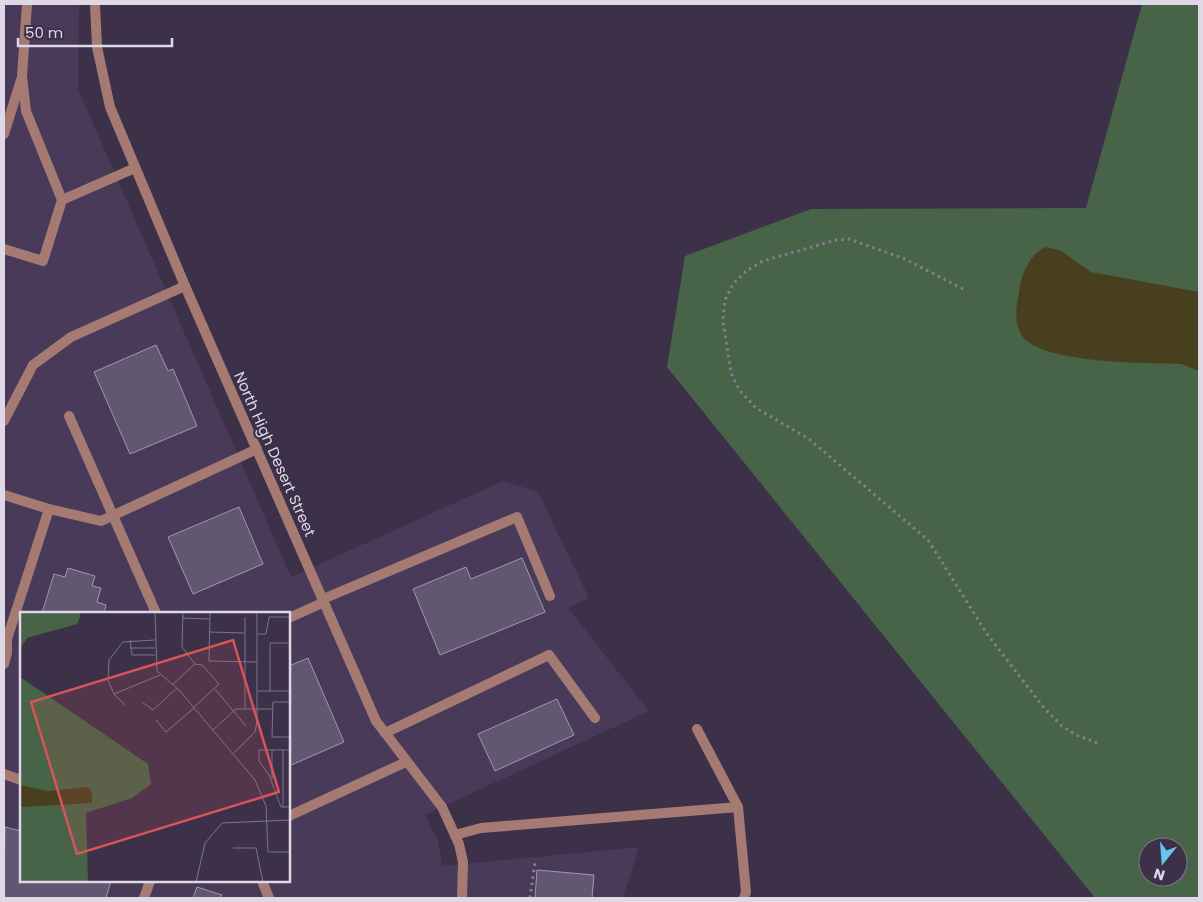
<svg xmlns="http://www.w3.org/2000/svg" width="1203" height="902" font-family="Poppins,sans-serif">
	<rect width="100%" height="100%" fill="#3c3149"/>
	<!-- built -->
	<path fill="#483a58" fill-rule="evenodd" d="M 4,4 L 79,4 L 78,89 L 291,577 L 503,481 L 538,492 L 589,598 L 568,608 L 649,711 L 425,815 L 438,841 L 442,866 L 639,847 L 623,898 L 4,898 ZM 21,613 L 289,613 L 289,881 L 21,881 Z"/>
	<!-- green -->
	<path fill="#476348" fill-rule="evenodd" d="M 1142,4 L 1199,4 L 1199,898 L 1095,898 L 667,367 L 685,256 L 811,209 L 1086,208 ZM 1148,847 L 1178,847 L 1178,877 L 1148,877 Z"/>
	<!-- sand -->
	<path fill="#473f1e" d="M 1046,247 L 1061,251 L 1091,272 L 1199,292 L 1199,371 L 1181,364 C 1149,363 1036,364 1021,334 C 1014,321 1016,307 1019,293 C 1021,274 1029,255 1046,247 Z"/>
	<!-- building -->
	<g fill="#625770" stroke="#a296b1">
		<polygon points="156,345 168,371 173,369 197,426 130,454 94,372"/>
		<polygon points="239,507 263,564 193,594 168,537"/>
		<polygon points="522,558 545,612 440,655 413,589 466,567 471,579"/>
		<polygon points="68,568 95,576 92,586 101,588 97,602 106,605 104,613 42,613 54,574 65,577"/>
		<polygon points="308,658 344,742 289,766 289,666"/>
		<polygon points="557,699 574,735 495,771 478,734"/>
		<polygon points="5,827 21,831 21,881 111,881 106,898 4,898"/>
		<polygon points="537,870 594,875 592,898 535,898"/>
		<polygon points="197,887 222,895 220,898 193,898"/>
	</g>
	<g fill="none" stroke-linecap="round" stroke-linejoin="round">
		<!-- path -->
		<g stroke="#867d91" stroke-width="3" stroke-dasharray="2.5 4" stroke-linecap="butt">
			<polyline points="963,289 905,259 849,239 836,240 763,261 746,271 733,284 725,300 723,321 731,373 740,391 756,408 809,439 928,540 987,634 1044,708 1062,726 1076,735 1100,744"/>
			<polyline points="530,898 535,862"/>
		</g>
		<!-- lane -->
		<g stroke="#a57a73" stroke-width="10">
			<polyline points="4,134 21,80"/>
			<polyline points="62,200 135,168"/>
			<polyline points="4,249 43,261 62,200 26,111 22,76 27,4"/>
			<polyline points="69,416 156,613"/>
			<polyline points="4,495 49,509 7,639 7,653 4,664"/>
			<polyline points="49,509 101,521 257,449"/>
			<polyline points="323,599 517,517 550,596"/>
			<polyline points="289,618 324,602"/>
			<polyline points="697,729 738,807"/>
			<polyline points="385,733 549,655 595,718"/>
			<polyline points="4,774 21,780"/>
			<polyline points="289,816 406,762"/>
			<polyline points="455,835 481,828 738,807 746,892 744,898"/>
			<polyline points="262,881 269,898"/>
			<polyline points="144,898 150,881"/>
		</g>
		<!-- street -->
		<g stroke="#a57a73" stroke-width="10">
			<polyline points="95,4 97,47 110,107 185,286 376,721 442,807 459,844 463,862 462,898"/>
			<polyline points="4,421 33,365 71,337 185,286"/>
		</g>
	</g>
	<g text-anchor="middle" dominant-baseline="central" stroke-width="4.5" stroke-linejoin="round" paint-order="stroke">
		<!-- street labels -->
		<g font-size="15" fill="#dfd8e7" stroke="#3c3149">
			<text transform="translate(275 454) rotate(66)">North High Desert Street</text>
		</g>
	</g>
	<!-- overview -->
	<g transform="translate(20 612)">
		<rect width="270" height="270" fill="#3c3149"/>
		<path d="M 0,0 L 60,0 L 60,5 L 57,12 L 7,26 L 0,37 ZM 0,65 L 128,152 L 131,172 L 112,186 L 66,201 L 68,270 L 0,270 Z" fill="#476348"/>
		<path d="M 0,173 L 28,179 L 68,175 L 72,180 L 72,191 L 0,195 Z" fill="#473f1e"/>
		<path fill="none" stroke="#7d7488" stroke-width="1" d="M 135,0 L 137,59 L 159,78 L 235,168 L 246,194 L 248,240 L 270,240M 163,0 L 162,35 L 175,52M 190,0 L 189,49 L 237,50M 162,6 L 189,7M 189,20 L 225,21 L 225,97 L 253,97M 225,21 L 225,5M 237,22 L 246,22 L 249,5 L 270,5M 110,28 L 112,43 L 135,43M 135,28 L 103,30 L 89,48 L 88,68 L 94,82 L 140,63M 110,36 L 135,36M 152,73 L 175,52 L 182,53 L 199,72 L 174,95M 195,77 L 226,114M 237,79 L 270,79M 250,79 L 250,31 L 270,31M 94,82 L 105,93M 122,90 L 133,98 L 157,76M 270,90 L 253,90 L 252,125 L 270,125M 136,108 L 146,120 L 174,96M 193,118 L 216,97 L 225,97M 270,138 L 239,138 L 239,149 L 249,163 L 261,195 L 270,195M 214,141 L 235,120 L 237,110 L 237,0M 252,167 L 252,138M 263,195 L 263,138M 213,236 L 236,236 L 243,270M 176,270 L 185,231 L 202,211 L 270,208"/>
		<path fill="#d85458" fill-opacity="0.15" stroke="#d85458" stroke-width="2.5" d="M 213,28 L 259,180 L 57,242 L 11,90 Z"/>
		<rect width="270" height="270" fill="none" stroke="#dfd8e7" stroke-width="2.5"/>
	</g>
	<!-- border -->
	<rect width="1203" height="902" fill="none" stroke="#dfd8e7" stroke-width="10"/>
	<!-- north arrow -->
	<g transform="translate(1163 862) rotate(197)"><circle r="24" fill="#3c3149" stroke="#7d7488"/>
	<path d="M0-4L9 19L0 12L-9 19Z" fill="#65c5ef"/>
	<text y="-8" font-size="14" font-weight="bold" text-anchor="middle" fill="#dfd8e7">N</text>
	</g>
	<!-- scale -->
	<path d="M18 38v8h154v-8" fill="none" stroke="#dfd8e7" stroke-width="2.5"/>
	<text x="25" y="38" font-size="15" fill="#dfd8e7" stroke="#3c3149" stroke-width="4" paint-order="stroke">50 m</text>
</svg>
